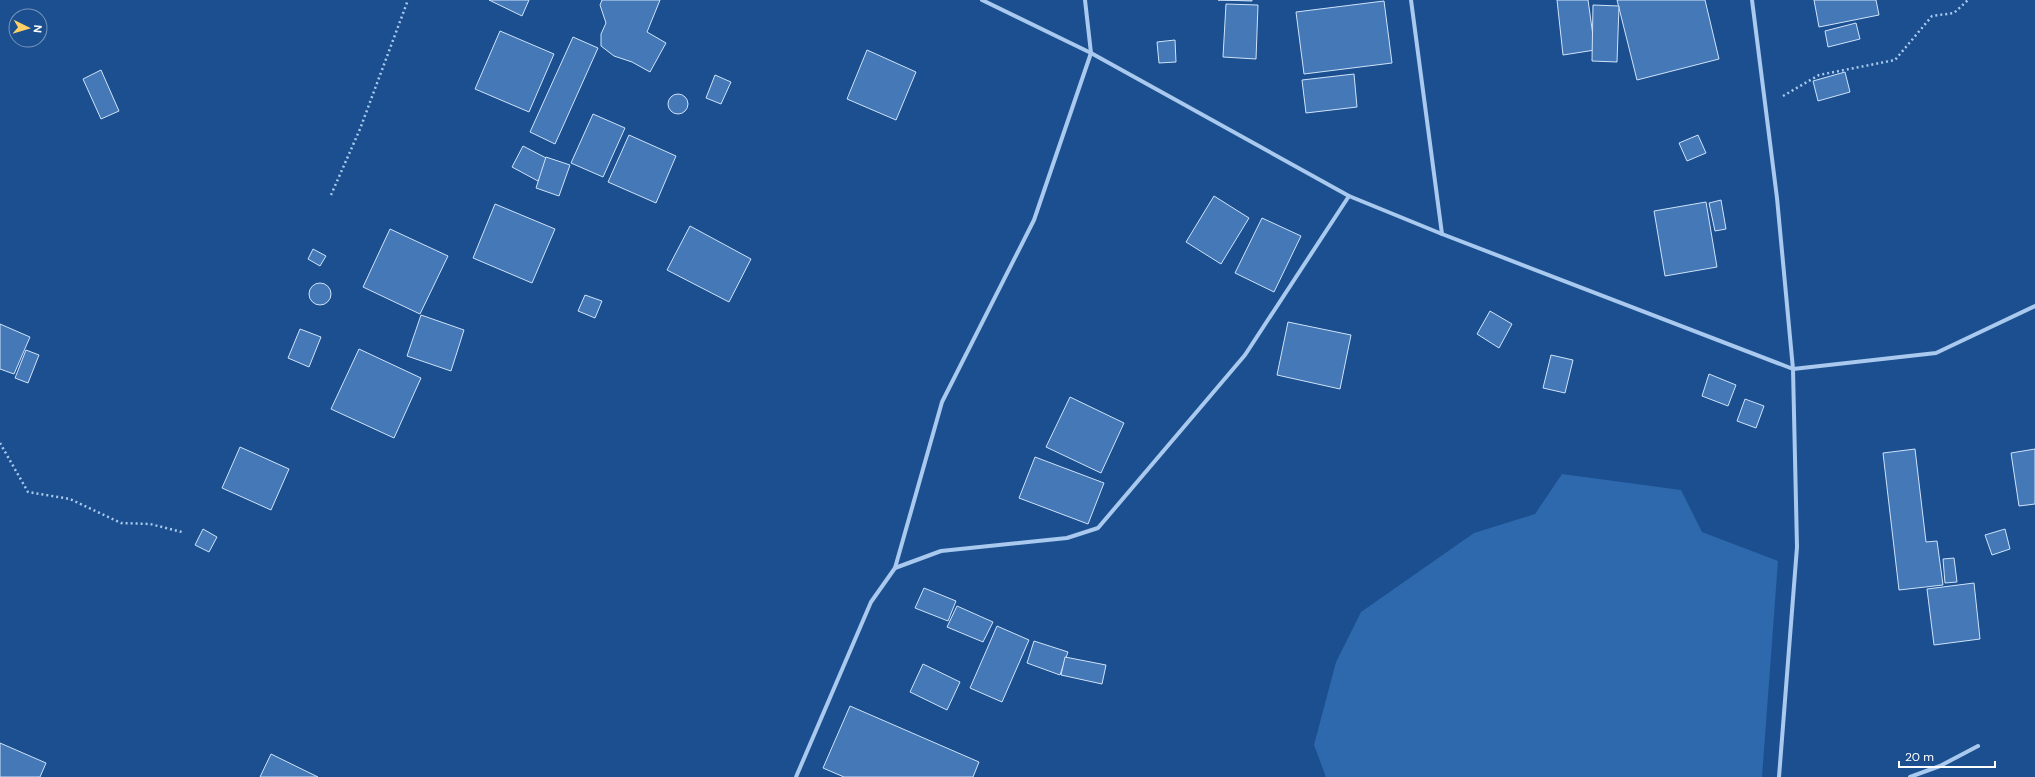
<svg xmlns="http://www.w3.org/2000/svg" width="2035" height="777" font-family="'DM Sans',sans-serif">
	<rect width="100%" height="100%" fill="#1b4f8f"/>
	<!-- green -->
	<polygon fill="#2e69ad" points="1562,474 1681,490 1702,532 1778,561 1762,777 1326,777 1314,745 1336,662 1361,612 1474,533 1535,514"/>
	<!-- building -->
	<g fill="#4478b7" stroke="#cfe3fa">
		<polygon points="489,0 529,0 522,16"/>
		<polygon points="602,0 660,0 647,32 666,43 650,72 632,62 614,56 601,46 601,34 606,23 600,5"/>
		<polygon points="1218,0 1252,0 1252,1"/>
		<polygon points="1557,0 1588,0 1595,50 1563,55"/>
		<polygon points="1617,0 1705,0 1719,59 1637,80"/>
		<polygon points="1814,0 1876,0 1879,15 1819,27"/>
		<polygon points="1384,1 1392,63 1304,74 1296,12"/>
		<polygon points="1226,4 1258,5 1256,59 1223,57"/>
		<polygon points="1593,5 1619,6 1617,62 1592,61"/>
		<polygon points="1856,23 1860,39 1828,47 1825,31"/>
		<polygon points="500,31 554,54 529,112 475,89"/>
		<polygon points="573,37 598,48 555,144 530,132"/>
		<polygon points="1175,40 1176,62 1159,63 1157,42"/>
		<polygon points="867,50 916,72 896,120 847,99"/>
		<polygon points="101,70 119,111 101,119 83,79"/>
		<polygon points="1845,72 1850,92 1818,101 1813,81"/>
		<polygon points="1354,74 1357,107 1306,113 1302,80"/>
		<polygon points="715,75 731,82 721,104 706,98"/>
		<circle cx="678" cy="104" r="10"/>
		<polygon points="593,114 625,128 603,177 571,163"/>
		<polygon points="629,135 676,156 656,203 608,182"/>
		<polygon points="1698,135 1706,153 1687,161 1679,143"/>
		<polygon points="523,146 550,160 538,181 512,167"/>
		<polygon points="546,157 570,165 559,196 536,188"/>
		<polygon points="1214,196 1249,218 1221,264 1186,242"/>
		<polygon points="1721,200 1726,229 1715,231 1709,203"/>
		<polygon points="1706,202 1717,267 1665,276 1654,211"/>
		<polygon points="495,204 555,229 532,283 473,258"/>
		<polygon points="1262,218 1301,236 1274,292 1235,273"/>
		<polygon points="690,226 751,259 729,302 667,270"/>
		<polygon points="390,229 448,256 420,314 363,287"/>
		<polygon points="313,249 326,256 320,266 308,259"/>
		<circle cx="320" cy="294" r="11"/>
		<polygon points="585,295 602,301 595,318 578,311"/>
		<polygon points="1490,311 1512,324 1499,348 1477,334"/>
		<polygon points="421,315 464,330 451,371 407,356"/>
		<polygon points="1288,322 1351,335 1340,389 1277,375"/>
		<polygon points="0,324 30,337 14,374 0,369"/>
		<polygon points="300,329 321,337 309,367 288,358"/>
		<polygon points="359,349 421,378 394,438 331,409"/>
		<polygon points="26,350 39,355 28,383 15,378"/>
		<polygon points="1551,355 1573,360 1565,393 1543,388"/>
		<polygon points="1709,374 1736,385 1728,406 1702,396"/>
		<polygon points="1070,397 1124,423 1101,473 1046,447"/>
		<polygon points="1745,399 1764,406 1756,428 1737,421"/>
		<polygon points="240,447 289,469 271,510 222,488"/>
		<polygon points="1915,449 1926,542 1937,541 1943,585 1899,590 1883,453"/>
		<polygon points="2035,449 2035,504 2019,506 2011,453"/>
		<polygon points="1035,457 1104,483 1088,524 1019,498"/>
		<polygon points="203,529 217,537 209,552 195,545"/>
		<polygon points="2005,529 2010,549 1992,555 1985,535"/>
		<polygon points="1954,558 1957,582 1945,583 1943,559"/>
		<polygon points="1974,583 1980,639 1934,645 1927,589"/>
		<polygon points="924,588 956,601 948,621 915,608"/>
		<polygon points="957,606 993,622 983,642 947,627"/>
		<polygon points="997,626 1029,640 1002,702 970,688"/>
		<polygon points="1034,641 1068,652 1060,675 1027,663"/>
		<polygon points="1065,657 1106,665 1102,684 1061,675"/>
		<polygon points="923,664 960,682 947,710 910,692"/>
		<polygon points="850,706 979,762 973,777 844,777 823,768"/>
		<polygon points="0,743 46,763 40,777 0,777"/>
		<polygon points="271,754 318,777 260,777"/>
	</g>
	<g fill="none" stroke-linecap="round" stroke-linejoin="round">
		<!-- path -->
		<g stroke="#a9c9ee" stroke-width="2.5" stroke-dasharray="2 3" stroke-linecap="butt">
			<polyline points="1783,96 1819,75 1895,60 1932,16 1954,13 1968,0"/>
			<polyline points="331,195 360,129 408,0"/>
			<polyline points="0,443 28,492 70,499 121,523 150,524 182,532"/>
		</g>
		<!-- street -->
		<g stroke="#a9c9ee" stroke-width="4">
			<polyline points="982,0 1091,53 1349,196 1442,234 1793,369 1936,353 2035,306"/>
			<polyline points="1411,0 1442,234"/>
			<polyline points="1752,0 1777,198 1793,369 1797,547 1779,777"/>
			<polyline points="895,568 942,402 1034,220 1091,53 1085,0"/>
			<polyline points="796,777 871,602 895,568 941,551 1067,538 1098,528 1245,355 1349,196"/>
			<polyline points="1910,777 1940,766 1978,746"/>
		</g>
	</g>
	<!-- north arrow -->
	<g transform="translate(28 28) rotate(95)"><circle r="19" fill="#1b4f8f" stroke="#7695bc"/>
	<path d="M0-3L7 15L0 10L-7 15Z" fill="#ffd166"/>
	<text y="-6" font-size="11" font-weight="bold" text-anchor="middle" fill="#ffffff">N</text>
	</g>
	<!-- scale -->
	<path d="M1899 761v6h96v-6" fill="none" stroke="#ffffff" stroke-width="2"/>
	<text x="1905" y="761" font-size="12" fill="#ffffff" stroke="#1b4f8f" stroke-width="3" paint-order="stroke">20 m</text>
</svg>
